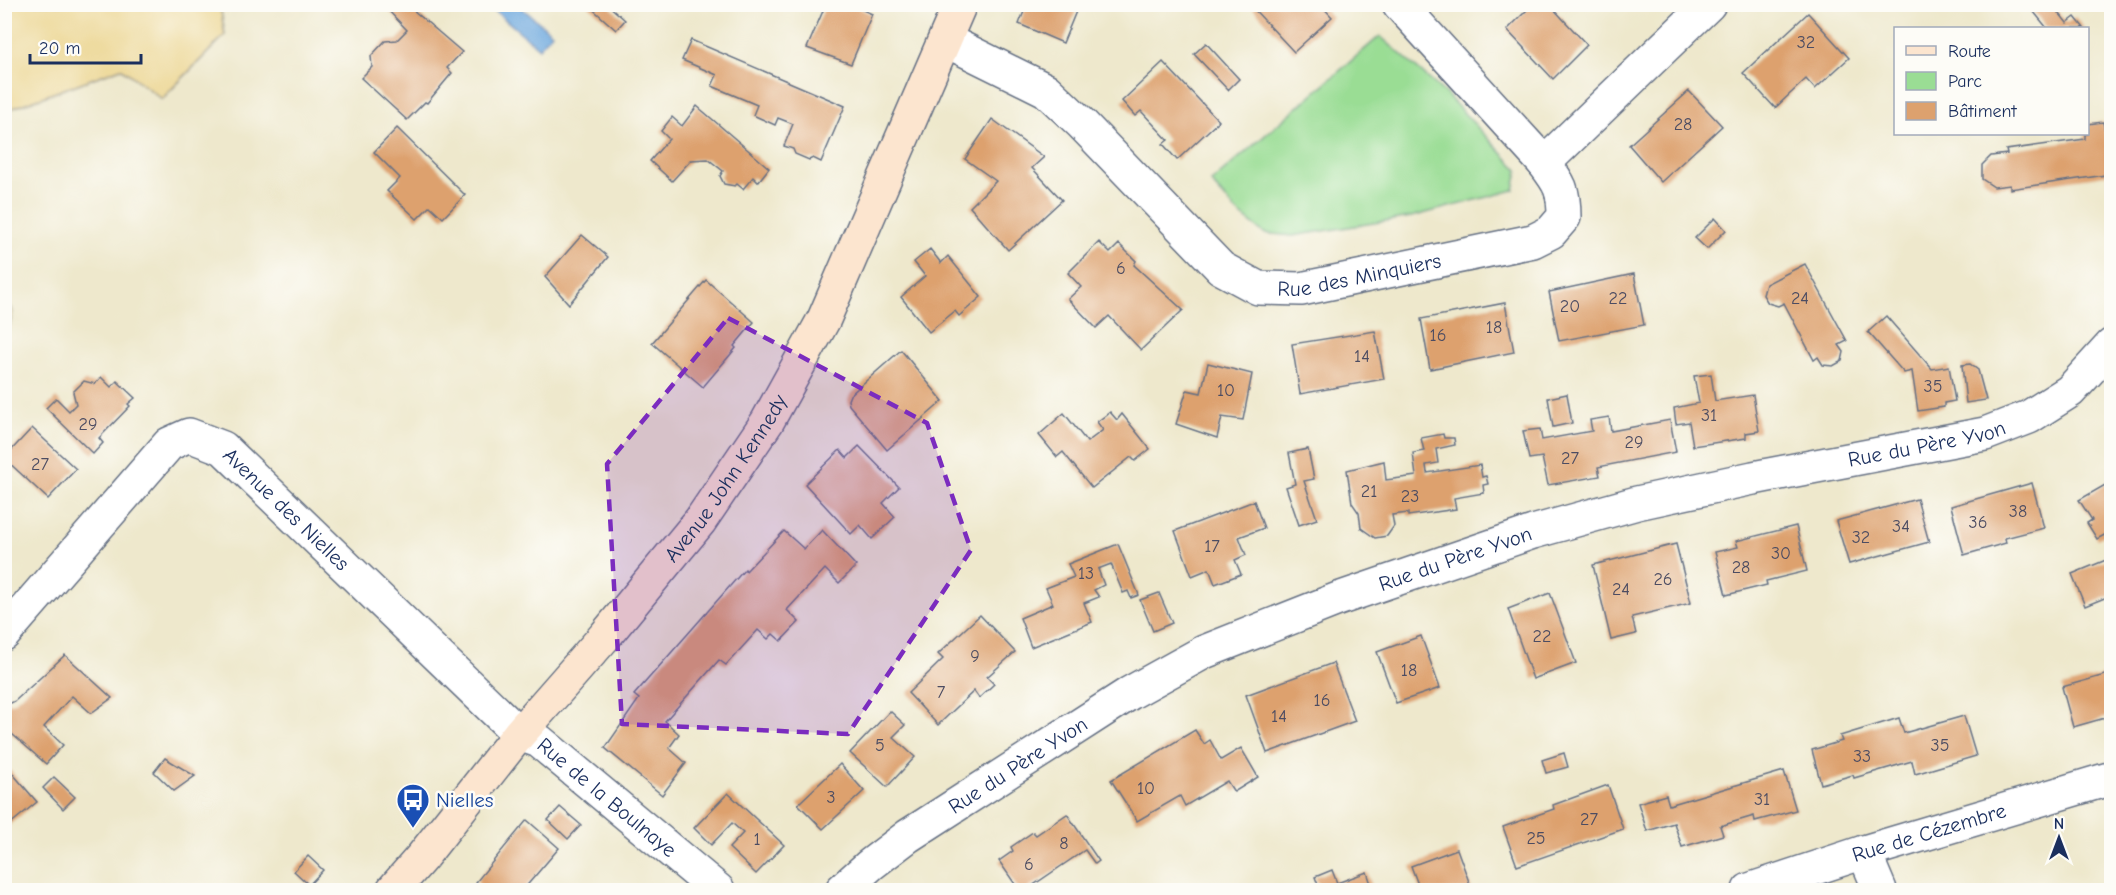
<svg xmlns="http://www.w3.org/2000/svg" width="2116" height="895" font-family="'Comic Neue',sans-serif">
	<rect width="100%" height="100%" fill="#fdfcf7"/>
	<filter id="ink" filterUnits="userSpaceOnUse"><feTurbulence type="fractalNoise" baseFrequency=".0167" numOctaves="2"/><feDisplacementMap in="SourceGraphic" scale="12" xChannelSelector="R" yChannelSelector="G"/><feConvolveMatrix kernelMatrix="1 2 1 2 8 2 1 2 1" color-interpolation-filters="sRGB"/></filter>
	<filter id="wash" filterUnits="userSpaceOnUse"><feTurbulence type="fractalNoise" baseFrequency=".008" numOctaves="4" result="noise"/><feDisplacementMap in="SourceGraphic" scale="24" xChannelSelector="R" yChannelSelector="G"/><feGaussianBlur stdDeviation="1.35" result="paint"/><feColorMatrix in="noise" values="0 0 0 0 0 0 0 0 0 0 0 0 0 0 0 0 0 1.4 0 .05"/><feComposite in="paint" operator="in"/></filter>
	<g filter="url(#wash)">
		<rect width="100%" height="100%" fill="#eee8cc"/>
		<!-- green -->
		<polygon fill="#9add94" stroke="#5a8679" stroke-width="1.5" points="1380,36 1445,93 1518,170 1514,190 1411,217 1292,236 1264,233 1237,212 1211,182"/>
		<!-- sand -->
		<g fill="#eeda9e" stroke="#84847e" stroke-width="1.5">
			<polygon points="5,4 220,5 225,35 162,99 121,68 5,111"/>
			<polygon points="5,300 13,312 5,341"/>
		</g>
		<!-- water -->
		<polygon fill="#6da8de" stroke="#446c9e" stroke-width="1.5" points="501,5 518,5 552,33 539,48 495,11"/>
		<g id="blocks">
			<!-- building -->
			<g fill="#dda16e">
				<polygon points="390,4 406,4 462,52 447,68 452,73 427,103 425,102 407,120 361,78 372,67 371,56 385,41 397,40 407,30 386,8"/>
				<polygon points="587,4 607,4 625,20 616,30"/>
				<polygon points="826,4 849,4 872,14 851,64 807,48"/>
				<polygon points="1027,4 1079,4 1063,43 1019,24"/>
				<polygon points="1249,4 1320,4 1332,17 1294,52"/>
				<polygon points="1533,4 1549,4 1587,45 1553,79 1507,30"/>
				<polygon points="2031,4 2052,4 2067,23 2075,17 2084,28 2047,28 2029,6"/>
				<polygon points="1808,13 1849,58 1815,89 1806,79 1775,108 1743,73"/>
				<polygon points="691,40 845,106 821,162 813,158 809,160 795,154 793,149 784,146 793,124 778,118 775,125 753,115 757,105 712,86 717,75 682,60"/>
				<polygon points="1206,43 1239,79 1228,90 1194,54"/>
				<polygon points="1163,62 1219,121 1177,160 1163,144 1168,140 1141,111 1135,116 1122,101"/>
				<polygon points="1689,91 1722,126 1661,182 1629,145"/>
				<polygon points="697,106 769,168 758,182 753,177 743,189 737,184 735,186 724,184 720,176 723,171 708,159 691,160 672,181 650,161 669,139 661,131 672,117 682,126"/>
				<polygon points="992,119 1044,157 1032,168 1062,200 1008,250 970,207 996,181 965,159"/>
				<polygon points="2103,122 2106,136 2112,135 2112,174 2010,189 2010,185 1994,187 1982,179 1982,165 1991,156 2007,154 2006,150 2085,139 2085,134 2088,134 2088,124"/>
				<polygon points="397,128 465,195 443,218 430,206 417,219 387,191 400,178 374,152"/>
				<polygon points="1715,218 1726,230 1707,249 1695,238"/>
				<polygon points="582,235 608,257 569,304 545,277"/>
				<polygon points="1099,242 1110,253 1119,244 1136,261 1134,265 1183,310 1141,350 1109,316 1096,328 1068,299 1081,287 1068,273"/>
				<polygon points="930,249 941,263 948,256 981,297 959,316 955,311 929,332 901,297 925,276 914,262"/>
				<polygon points="1805,264 1847,341 1839,345 1844,352 1842,361 1833,366 1823,365 1818,357 1814,360 1784,303 1778,306 1768,303 1763,295 1766,284"/>
				<polygon points="1634,274 1644,325 1559,341 1549,292"/>
				<polygon points="706,280 754,322 734,346 736,348 703,387 652,343"/>
				<polygon points="1505,303 1514,352 1430,369 1421,319"/>
				<polygon points="1886,316 1932,369 1949,366 1955,401 1944,403 1944,407 1918,411 1912,371 1904,373 1868,332"/>
				<polygon points="1375,331 1384,379 1300,394 1292,344"/>
				<polygon points="901,350 943,401 887,450 849,405 848,400 850,395"/>
				<polygon points="1208,363 1252,374 1243,420 1222,417 1217,438 1176,424 1187,390 1201,393"/>
				<polygon points="1970,364 1978,370 1986,400 1966,403 1962,365"/>
				<polygon points="1711,374 1715,401 1753,395 1759,431 1746,433 1746,438 1693,446 1689,422 1676,424 1674,408 1699,403 1694,376"/>
				<polygon points="101,377 111,387 117,381 135,398 128,404 130,406 99,438 103,443 93,454 46,408 56,398 69,411 76,404 73,392 84,381 95,384"/>
				<polygon points="1567,394 1572,423 1553,427 1548,398"/>
				<polygon points="1110,412 1117,420 1122,414 1150,449 1135,461 1131,457 1092,488 1063,452 1057,457 1039,435 1064,413 1087,442 1103,430 1097,422"/>
				<polygon points="1609,417 1611,431 1670,420 1676,452 1598,467 1600,476 1548,485 1542,457 1529,459 1523,431 1540,429 1542,440 1592,431 1590,420"/>
				<polygon points="32,428 76,469 48,499 4,458"/>
				<polygon points="1443,434 1444,438 1454,438 1455,445 1436,449 1438,463 1426,465 1427,473 1480,465 1482,477 1486,476 1488,484 1483,485 1484,493 1454,498 1456,509 1408,516 1408,513 1392,515 1394,526 1387,536 1375,538 1361,528 1359,513 1352,503 1347,470 1384,461 1386,480 1416,476 1413,453 1424,451 1421,438"/>
				<polygon points="859,446 899,487 883,503 895,517 872,539 860,525 851,534 805,484 840,450 847,458"/>
				<polygon points="1308,449 1314,479 1304,481 1317,519 1299,525 1286,487 1295,484 1289,453"/>
				<polygon points="2112,481 2112,531 2097,539 2087,523 2092,520 2079,500"/>
				<polygon points="2032,483 2044,528 2005,538 2006,543 1964,555 1951,506"/>
				<polygon points="1917,499 1929,542 1849,564 1836,521"/>
				<polygon points="1254,501 1264,528 1239,537 1246,555 1235,560 1241,574 1215,584 1209,569 1192,576 1175,531"/>
				<polygon points="1796,526 1807,571 1766,581 1767,585 1726,595 1715,552 1738,547 1736,541"/>
				<polygon points="822,530 856,566 839,583 825,569 787,610 799,622 781,641 773,634 768,639 758,630 726,665 719,660 665,721 679,734 669,748 686,763 662,795 605,748 639,699 634,695 745,569 746,571 784,531 804,549"/>
				<polygon points="1118,544 1139,595 1131,598 1128,591 1123,593 1111,564 1098,569 1104,585 1094,590 1099,597 1084,603 1092,622 1031,647 1020,618 1053,604 1046,588 1074,577 1068,564"/>
				<polygon points="1676,544 1691,603 1632,617 1636,634 1611,640 1593,565"/>
				<polygon points="2106,560 2112,572 2112,595 2085,606 2072,574"/>
				<polygon points="1159,593 1172,623 1153,631 1140,600"/>
				<polygon points="1550,593 1576,663 1533,679 1508,609"/>
				<polygon points="980,615 1015,652 987,677 994,684 979,698 974,691 938,725 908,693 943,659 938,654"/>
				<polygon points="1421,636 1440,688 1396,703 1377,652"/>
				<polygon points="65,655 112,698 91,713 72,696 44,727 63,745 46,764 4,727 4,701 11,703 15,701"/>
				<polygon points="1333,663 1355,721 1267,753 1246,695"/>
				<polygon points="2112,673 2112,716 2073,727 2062,687"/>
				<polygon points="890,711 905,725 893,737 915,757 887,787 850,753"/>
				<polygon points="1964,716 1976,756 1915,774 1912,761 1854,778 1853,775 1821,784 1812,750 1842,741 1840,736 1899,718 1904,733"/>
				<polygon points="1195,730 1204,744 1210,740 1221,760 1241,748 1258,777 1234,792 1227,781 1185,806 1180,796 1137,821 1111,780"/>
				<polygon points="1564,753 1568,767 1546,773 1542,760"/>
				<polygon points="165,758 195,776 174,791 154,772"/>
				<polygon points="840,764 864,791 823,829 798,804"/>
				<polygon points="7,767 37,802 4,829 4,770"/>
				<polygon points="1784,771 1796,810 1755,821 1754,816 1720,826 1723,835 1682,847 1674,823 1647,831 1638,803 1666,795 1669,805"/>
				<polygon points="54,777 75,797 63,809 43,788"/>
				<polygon points="1608,785 1623,829 1517,866 1503,827 1554,809 1553,805"/>
				<polygon points="728,793 784,845 756,874 729,848 743,833 732,823 711,845 694,828"/>
				<polygon points="560,807 581,825 568,839 548,820"/>
				<polygon points="1067,814 1099,861 1095,864 1085,850 1026,890 1019,890 999,861 1013,851 1011,847 1033,832 1036,835"/>
				<polygon points="527,820 559,848 523,890 476,890 480,885 476,882"/>
				<polygon points="1457,849 1472,890 1420,890 1411,866"/>
				<polygon points="308,856 323,870 309,885 294,871"/>
				<polygon points="1332,870 1337,883 1367,872 1373,890 1320,890 1315,877"/>
			</g>
		</g>
	</g>
	<g filter="url(#ink)">
		<use href="#blocks" fill-opacity="0" stroke="#657084" stroke-width="1.5"/>
		<g fill="none" stroke-linecap="round" stroke-linejoin="round">
			<!-- street casing -->
			<g stroke="#657084" stroke-width="36">
				<g id="street">
					<polyline points="1399,4 1544,163"/>
					<path id="s1" d="M 945,40 L 1046,90 L 1082,124 L 1221,268 L 1258,288 L 1301,289 L 1533,241 L 1551,232 L 1564,217 C 1564,190 1560,184 1544,163 L 1709,4"/>
					<path id="s2" d="M 4,634 L 169,444 L 189,435 L 223,448 L 519,734 L 539,741 L 718,890"/>
					<polyline points="1864,852 1880,890"/>
					<path id="s3" d="M 842,890 L 870,865 L 908,836 L 1130,693 L 1204,652 L 1338,599 L 1533,532 L 1637,503 L 1753,478 L 1985,434 L 2029,417 L 2070,391 L 2112,345"/>
					<path id="s4" d="M 1749,890 L 1864,852 L 2112,778"/>
				</g>
			</g>
			<!-- secondary casing -->
			<g stroke="#657084" stroke-width="36">
				<g id="secondary">
					<path id="s5" d="M 393,890 L 422,857 L 519,734 L 605,636 L 700,521 L 767,422 L 824,319 L 960,4"/>
				</g>
			</g>
			<!-- street -->
			<use href="#street" stroke="#fff" stroke-width="33"/>
			<!-- secondary -->
			<use href="#secondary" stroke="#fce5cf" stroke-width="33"/>
		</g>
	</g>
	<!-- marked area -->
	<path fill="#7b2cbf" fill-opacity="0.2" stroke="#7b2cbf" stroke-width="4.5" stroke-dasharray="12 8" stroke-linejoin="round" d="M 728,318 L 927,423 L 971,550 L 848,734 L 622,724 L 607,464 Z"/>
	<!-- icons -->
	<defs>
		<g id="bus-pin" transform="scale(1.725)"><path d="M0 17L-7.5 6A9.5 9.5 0 1 1 7.5 6Z" fill="#1a4fb4" stroke="#fdfcf7"/><path d="M-5-6H5V4H4V6H2V4H-2V6H-4V4H-5ZM-3.5-4V0h7V-4ZM-3.5 1.2v1.5H-2V1.2ZM2 1.2v1.5H3.5V1.2Z" fill="#fff"/></g>
	</defs>
	<g fill-rule="evenodd">
		<use href="#bus-pin" x="413" y="800"/>
	</g>
	<g text-anchor="middle" dominant-baseline="central" stroke-width="5" stroke-linejoin="round" paint-order="stroke">
		<!-- number labels -->
		<g font-size="18" fill="#4c4c62">
			<text x="1806" y="42">32</text>
			<text x="1683" y="124">28</text>
			<text x="1121" y="268">6</text>
			<text x="1618" y="298">22</text>
			<text x="1800" y="298">24</text>
			<text x="1570" y="306">20</text>
			<text x="1494" y="327">18</text>
			<text x="1438" y="335">16</text>
			<text x="1362" y="356">14</text>
			<text x="1933" y="386">35</text>
			<text x="1226" y="390">10</text>
			<text x="1709" y="415">31</text>
			<text x="88" y="424">29</text>
			<text x="1634" y="442">29</text>
			<text x="1570" y="458">27</text>
			<text x="40" y="464">27</text>
			<text x="1369" y="491">21</text>
			<text x="1410" y="496">23</text>
			<text x="2018" y="511">38</text>
			<text x="1978" y="522">36</text>
			<text x="1901" y="526">34</text>
			<text x="1861" y="537">32</text>
			<text x="1212" y="546">17</text>
			<text x="1781" y="553">30</text>
			<text x="1741" y="567">28</text>
			<text x="1086" y="573">13</text>
			<text x="1663" y="579">26</text>
			<text x="1621" y="589">24</text>
			<text x="1542" y="636">22</text>
			<text x="975" y="656">9</text>
			<text x="1409" y="670">18</text>
			<text x="941" y="692">7</text>
			<text x="1322" y="700">16</text>
			<text x="1279" y="716">14</text>
			<text x="880" y="745">5</text>
			<text x="1940" y="745">35</text>
			<text x="1862" y="756">33</text>
			<text x="1146" y="788">10</text>
			<text x="831" y="797">3</text>
			<text x="1762" y="799">31</text>
			<text x="1589" y="819">27</text>
			<text x="1536" y="838">25</text>
			<text x="757" y="839">1</text>
			<text x="1064" y="843">8</text>
			<text x="1029" y="864">6</text>
		</g>
		<!-- street labels -->
		<g font-size="21" fill="#1b2f5e" stroke="#fdfcf7">
			<text stroke="none"><textPath href="#s1" startOffset="507">Rue des Minquiers</textPath></text>
			<text stroke="none"><textPath href="#s3" startOffset="1188">Rue du Père Yvon</textPath></text>
			<text stroke="none"><textPath href="#s5" startOffset="530">Avenue John Kennedy</textPath></text>
			<text stroke="none"><textPath href="#s2" startOffset="398">Avenue des Nielles</textPath></text>
			<text stroke="none"><textPath href="#s3" startOffset="702">Rue du Père Yvon</textPath></text>
			<text stroke="none"><textPath href="#s3" startOffset="216">Rue du Père Yvon</textPath></text>
			<text stroke="none"><textPath href="#s2" startOffset="831">Rue de la Boulnaye</textPath></text>
			<text stroke="none"><textPath href="#s4" startOffset="189">Rue de Cézembre</textPath></text>
		</g>
		<!-- transit labels -->
		<g font-size="21" fill="#164399" stroke="#fdfcf7" text-anchor="start">
			<text x="436" y="800">Nielles</text>
		</g>
	</g>
	<!-- margin -->
	<rect width="2116" height="895" fill="none" stroke="#fdfcf7" stroke-width="24"/>
	<!-- legend -->
	<rect x="1894" y="27" width="195" height="108" fill="#fdfcf7" stroke="#a3aaba" stroke-width="1.5"/>
	<rect x="1906" y="46" width="30" height="9" fill="#fce5cf" stroke="#a3aaba" stroke-width="1.5"/>
	<text x="1948" y="57" font-size="18" fill="#1b2f5e">Route</text>
	<rect x="1906" y="72" width="30" height="18" fill="#9add94" stroke="#a3aaba" stroke-width="1.5"/>
	<text x="1948" y="87" font-size="18" fill="#1b2f5e">Parc</text>
	<rect x="1906" y="102" width="30" height="18" fill="#dda16e" stroke="#a3aaba" stroke-width="1.5"/>
	<text x="1948" y="117" font-size="18" fill="#1b2f5e">Bâtiment</text>
	<!-- north arrow -->
	<g transform="translate(2059 838)" stroke="#fdfcf7" stroke-width="4.5" paint-order="stroke">
	<path d="M0-4.5L10 22L0 15L-10 22Z" fill="#1b2f5e"/>
	<text y="-9" font-size="16" font-weight="bold" text-anchor="middle" fill="#1b2f5e">N</text>
	</g>
	<!-- scale -->
	<path d="M30 54v9h111v-9" fill="none" stroke="#1b2f5e" stroke-width="3"/>
	<text x="39" y="54" font-size="18" fill="#1b2f5e" stroke="#fdfcf7" stroke-width="4.5" paint-order="stroke">20 m</text>
</svg>
